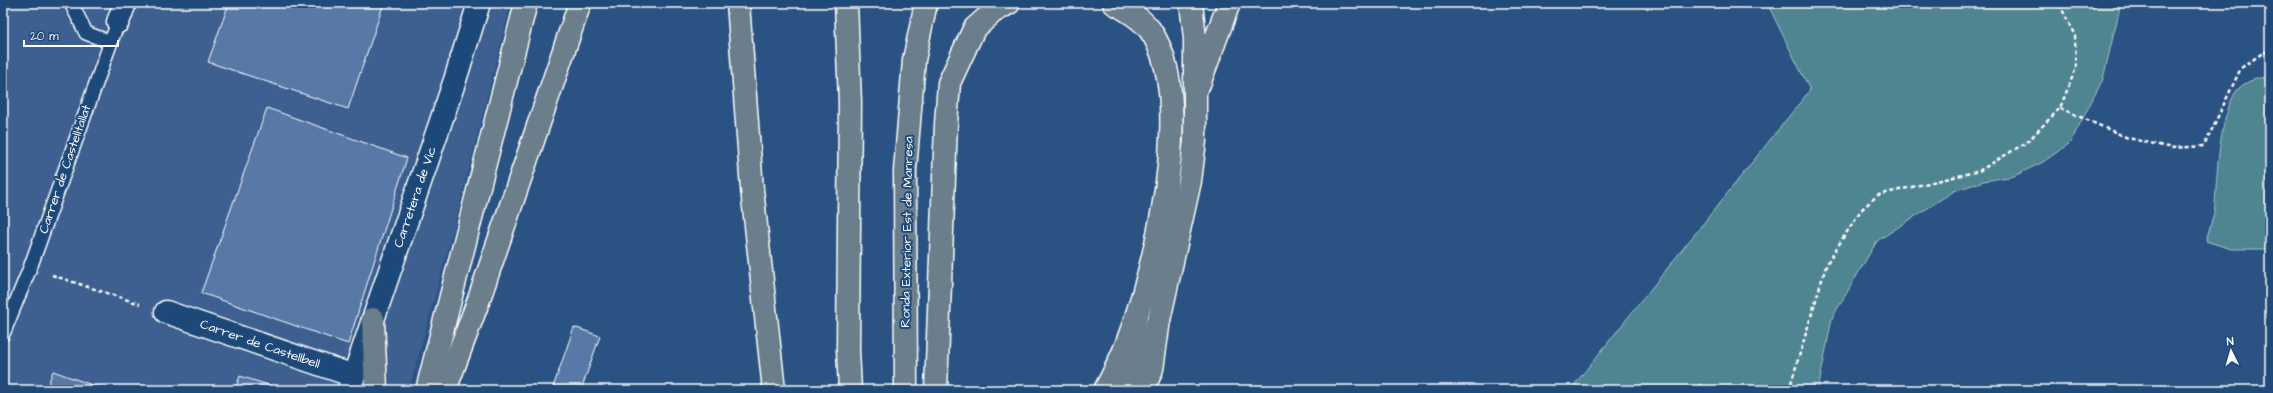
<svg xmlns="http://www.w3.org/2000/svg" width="2273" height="393" font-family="'Architects Daughter',sans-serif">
	<rect width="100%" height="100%" fill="#2a5383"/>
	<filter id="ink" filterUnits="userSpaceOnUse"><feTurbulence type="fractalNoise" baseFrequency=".025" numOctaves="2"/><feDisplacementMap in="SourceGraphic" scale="8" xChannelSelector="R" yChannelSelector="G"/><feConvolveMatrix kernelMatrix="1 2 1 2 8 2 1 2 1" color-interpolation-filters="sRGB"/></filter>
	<g filter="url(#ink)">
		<!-- built -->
		<polygon fill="#3c6190" points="3,3 511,3 455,223 409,390 3,390"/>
		<!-- green -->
		<g fill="#4f8491" stroke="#a7c2c8">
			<polygon points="1767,3 2121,3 2103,79 2070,143 2043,162 2014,176 1984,181 1954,191 1877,241 1832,318 1818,390 1570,390 1810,90"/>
			<path d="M 2270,77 L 2270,249 L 2231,249 L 2206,241 C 2209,229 2214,217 2215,205 C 2217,172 2219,122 2235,93 C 2242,82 2258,77 2270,77 Z"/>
		</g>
		<!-- building -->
		<g fill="#5879a6" stroke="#fff">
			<polygon points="229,3 384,3 348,109 208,62"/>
			<polygon points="267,108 407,158 348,344 201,293"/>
			<polygon points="574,327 600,336 581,390 552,390"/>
			<polygon points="53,371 106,390 46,390"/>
			<polygon points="240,376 284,390 235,390"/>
			<polygon points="1700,384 1713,390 1697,390"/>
		</g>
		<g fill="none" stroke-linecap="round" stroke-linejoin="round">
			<!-- service casing -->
			<g stroke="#fff" stroke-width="16">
				<g id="service">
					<polyline points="71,3 86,33 110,42"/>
					<polyline points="3,334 30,268 118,22"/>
				</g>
			</g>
			<!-- minor casing -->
			<g stroke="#fff" stroke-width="25">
				<g id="minor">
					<polyline points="118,22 125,3"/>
					<polyline points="166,312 354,376"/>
					<polyline points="349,390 455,80 479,3"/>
				</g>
			</g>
			<!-- primary casing -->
			<g stroke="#fff" stroke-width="25">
				<g id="primary">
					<polyline points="1199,84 1229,3"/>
					<polyline points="373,319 376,390"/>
					<polyline points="445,390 478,302 580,3"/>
					<polyline points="1126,390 1159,320 1190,181 1195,141 1195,38 1191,3"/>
				</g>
			</g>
			<!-- trunk casing -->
			<g stroke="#fff" stroke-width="25">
				<g id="trunk">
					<polyline points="738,3 752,189 774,390"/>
					<polyline points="846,3 850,102 848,350 850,390"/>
					<polyline points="427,390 526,3"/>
					<polyline points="906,390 905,171 914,60 926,3"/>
					<polyline points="936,390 946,124 949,83 974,29 993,12 1009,3"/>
					<path d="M 1105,390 C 1113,375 1121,359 1127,343 C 1154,271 1198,98 1150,30 C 1141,18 1127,10 1114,3"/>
					<polyline points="1143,390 1152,369 1159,320"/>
				</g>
			</g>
			<!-- path -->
			<g stroke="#fff" stroke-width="2.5" stroke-dasharray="4 3" stroke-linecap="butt">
				<polyline points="2060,108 2128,138 2172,148 2204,146 2241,68 2264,52 2270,53"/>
				<polyline points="52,275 140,304"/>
				<polyline points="1789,390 1827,263 1861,210 1878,195 1979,171 2027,142 2060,108 2076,68 2075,36 2059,3"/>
			</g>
			<!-- service -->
			<use href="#service" stroke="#1f4a7a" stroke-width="13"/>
			<!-- minor -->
			<use href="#minor" stroke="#1f4a7a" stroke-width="22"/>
			<!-- primary -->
			<use href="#primary" stroke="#6b7e8b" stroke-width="22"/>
			<!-- trunk -->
			<use href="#trunk" stroke="#6b7e8b" stroke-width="22"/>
		</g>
	</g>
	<g text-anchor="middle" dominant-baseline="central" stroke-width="4" stroke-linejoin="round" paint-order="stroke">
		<!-- street labels -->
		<g font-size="13" fill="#fff" stroke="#1f4a7a">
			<text transform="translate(65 169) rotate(-71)">Carrer de Castelltallat</text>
			<text transform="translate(415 197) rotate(-71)">Carretera de Vic</text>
			<text transform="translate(907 232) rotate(-89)">Ronda Exterior Est de Manresa</text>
			<text transform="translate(260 344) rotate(19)">Carrer de Castellbell</text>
		</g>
	</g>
	<!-- margin -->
	<rect width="2273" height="393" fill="none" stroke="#1f4a7a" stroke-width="16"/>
	<rect x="8" y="8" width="2257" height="377" fill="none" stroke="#fff" stroke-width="1.5" filter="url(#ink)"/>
	<!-- north arrow -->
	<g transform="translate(2231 351) rotate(355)" stroke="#1f4a7a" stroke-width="3" paint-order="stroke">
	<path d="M0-3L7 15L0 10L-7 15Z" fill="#ffffff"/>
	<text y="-6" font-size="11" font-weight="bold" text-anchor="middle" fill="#ffffff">N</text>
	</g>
	<!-- scale -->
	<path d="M24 40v6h94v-6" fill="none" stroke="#ffffff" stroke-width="2"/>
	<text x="30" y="40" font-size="12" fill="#ffffff" stroke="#1f4a7a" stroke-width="3" paint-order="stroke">20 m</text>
</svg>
